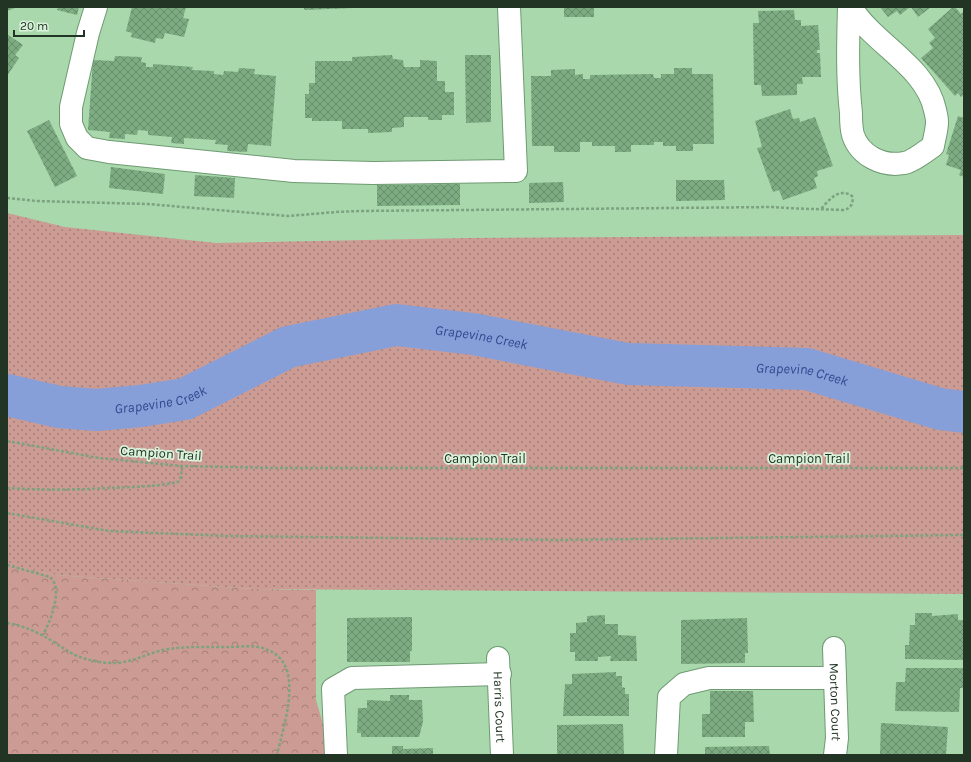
<svg xmlns="http://www.w3.org/2000/svg" width="971" height="762" font-family="Karla,sans-serif">
	<defs>
		<pattern id="grass-dots" width="8" height="8" patternUnits="userSpaceOnUse"><rect width="8" height="8" fill="#cc9b94"/><path d="M2 2h.1M6 6h.1" fill="none" stroke="#a57f78" stroke-width="1.8" stroke-linecap="round"/></pattern>
		<pattern id="park-crowns" width="20" height="18" patternUnits="userSpaceOnUse"><rect width="20" height="18" fill="#cc9b94"/><path d="M2 6a3 3 0 1 1 6 0M12 15a3 3 0 1 1 6 0" fill="none" stroke="#a57f78"/></pattern>
		<pattern id="building-cross-hatch" width="8" height="8" patternUnits="userSpaceOnUse"><rect width="8" height="8" fill="#7eac82"/><path d="M0 0l8 8M0 8l8-8" fill="none" stroke="#678d6a"/></pattern>
	</defs>
	<rect width="100%" height="100%" fill="#a9d8ac"/>
	<!-- grass -->
	<polygon fill="url(#grass-dots)" points="7,213 65,227 216,243 467,238 964,235 964,594 253,589 56,575 7,565"/>
	<!-- park -->
	<polygon fill="url(#park-crowns)" points="7,565 56,575 253,589 316,590 316,700 332,755 7,755"/>
	<g fill="none" stroke-linecap="round" stroke-linejoin="round">
		<!-- river -->
		<path stroke="#879fd9" stroke-width="42" id="s1" d="M 7,395 L 59,407 L 97,410 L 141,406 L 185,399 L 288,347 L 396,325 L 473,334 L 628,364 L 807,369 L 940,409 L 964,412"/>
	</g>
	<!-- building -->
	<g fill="url(#building-cross-hatch)">
		<polygon points="7,7 18,7 7,11"/>
		<polygon points="58,7 79,7 77,15 57,10"/>
		<polygon points="132,7 186,7 183,18 189,19 184,37 165,33 163,39 156,38 155,43 131,37 132,33 126,31"/>
		<polygon points="303,7 353,7 353,8 305,10"/>
		<rect x="564" y="7" width="30" height="10"/>
		<polygon points="880,7 910,7 900,15 897,11 888,17"/>
		<polygon points="911,7 931,7 918,17"/>
		<polygon points="953,7 955,7 961,14 964,11 964,94 961,97 958,93 955,96 921,58 933,48 929,43 935,38 928,29"/>
		<polygon points="794,10 795,20 801,20 801,26 818,25 820,50 817,50 817,53 820,53 821,77 802,77 803,84 797,84 797,95 762,96 761,85 754,85 753,23 759,23 758,11"/>
		<polygon points="7,34 23,45 15,55 19,58 7,76"/>
		<polygon points="392,55 393,59 403,60 404,67 420,67 420,60 437,61 437,81 445,81 445,92 454,92 454,115 442,115 442,120 428,120 428,117 404,117 404,127 392,128 392,132 368,133 368,129 342,129 342,121 312,121 312,118 305,118 305,94 309,94 309,83 315,83 315,61 352,61 352,57"/>
		<polygon points="465,55 491,55 491,122 466,123"/>
		<polygon points="115,56 142,57 141,62 146,63 146,67 153,67 153,64 193,67 192,70 214,71 214,74 223,75 224,71 238,72 239,68 255,69 254,74 276,76 271,146 248,144 247,152 227,151 228,145 215,144 216,140 184,138 184,144 171,143 172,137 148,135 148,131 138,130 137,135 125,134 125,139 109,138 110,132 88,130 93,60 114,61"/>
		<polygon points="674,68 692,68 692,74 713,74 714,144 693,144 693,151 676,151 676,146 663,146 663,142 654,142 654,145 631,145 631,152 615,152 615,146 592,146 592,142 580,142 580,152 554,152 554,146 532,146 531,76 551,76 551,70 575,69 575,75 583,74 583,79 590,79 590,75 653,74 654,78 661,78 661,74 674,74"/>
		<polygon points="790,109 793,119 799,118 800,122 815,117 833,166 817,171 818,176 814,178 817,188 783,200 779,190 773,192 757,148 762,147 755,121"/>
		<polygon points="958,116 964,118 964,177 959,175 961,170 946,165 949,155 946,154"/>
		<polygon points="49,120 77,176 55,187 27,131"/>
		<polygon points="111,167 165,174 163,194 109,188"/>
		<polygon points="195,175 235,178 234,198 194,196"/>
		<polygon points="676,180 724,180 725,200 676,201"/>
		<polygon points="563,182 564,202 529,203 529,183"/>
		<polygon points="460,184 460,205 377,206 377,185"/>
		<polygon points="915,613 932,613 932,616 958,614 958,620 964,620 964,660 905,659 905,645 909,645 910,625 915,625"/>
		<polygon points="605,615 605,624 618,624 618,635 636,636 637,661 610,661 611,656 598,657 598,661 575,661 575,652 570,652 570,633 576,633 576,623 587,622 587,616"/>
		<polygon points="412,617 412,651 410,651 410,662 347,662 347,618"/>
		<polygon points="747,618 748,653 745,653 745,663 681,664 681,620"/>
		<polygon points="906,668 964,668 963,688 960,688 959,712 895,711 896,682 905,682"/>
		<polygon points="616,672 616,676 622,676 622,687 625,688 625,694 629,694 629,716 563,716 565,684 572,684 572,674"/>
		<polygon points="710,691 753,691 754,722 745,722 745,737 702,737 702,714 710,714"/>
		<polygon points="390,695 409,695 409,700 422,700 423,722 419,737 361,737 361,733 357,733 358,708 367,708 367,700 390,701"/>
		<polygon points="881,723 948,727 946,755 880,754"/>
		<polygon points="623,724 624,755 557,755 557,725"/>
		<polygon points="392,746 403,746 403,749 433,748 433,755 392,755"/>
		<polygon points="769,746 770,755 705,755 705,747"/>
	</g>
	<g fill="none" stroke-linecap="round" stroke-linejoin="round">
		<!-- minor casing -->
		<g stroke="#6e9b72" stroke-width="24">
			<g id="minor">
				<polyline points="96,7 88,33 71,107 71,124 77,138 87,148 109,152 294,171 373,173 516,171 509,7"/>
				<path d="M 849,7 C 848,43 847,78 851,113 C 851,120 851,128 853,135 C 860,156 883,167 904,163 C 912,162 926,151 933,146 C 934,139 937,130 937,122 C 937,118 936,114 935,110 C 926,66 873,44 851,7"/>
				<path id="s2" d="M 834,648 L 837,738 L 835,755"/>
				<path id="s3" d="M 498,658 L 502,755"/>
				<polyline points="336,755 333,689 352,678 500,674"/>
				<polyline points="666,755 669,697 684,684 709,678 835,678"/>
			</g>
		</g>
		<!-- path -->
		<g stroke="#7da27f" stroke-width="2.5" stroke-dasharray="3 2" stroke-linecap="butt">
			<path d="M 7,198 L 36,201 L 148,204 L 288,216 L 336,212 L 359,211 L 774,207 C 797,209 820,209 844,210 C 851,208 854,203 852,196 C 839,187 829,200 821,209"/>
			<polyline points="7,441 99,458 182,466 274,468 964,468"/>
			<path d="M 7,488 C 40,490 75,490 108,488 C 131,487 155,487 178,482 L 181,477 L 182,466"/>
			<polyline points="7,513 109,531 227,536 559,540 964,535"/>
			<path d="M 7,565 L 50,577 C 64,589 50,622 43,635"/>
			<path d="M 7,623 C 26,626 41,634 57,644 C 63,648 69,652 75,655 C 87,660 100,663 113,663 C 131,663 146,654 163,650 C 184,646 205,647 226,647 C 240,647 256,644 268,650 C 306,665 283,727 277,755"/>
		</g>
		<!-- minor -->
		<use href="#minor" stroke="#fff" stroke-width="22"/>
	</g>
	<g text-anchor="middle" dominant-baseline="central" stroke-width="3.5" stroke-linejoin="round" paint-order="stroke">
		<!-- street labels -->
		<g font-size="13" fill="#223423" stroke="#daf2db">
			<text transform="translate(161 453) rotate(4)">Campion Trail</text>
			<text x="485" y="458">Campion Trail</text>
			<text x="809" y="458">Campion Trail</text>
			<text stroke="none"><textPath href="#s2" startOffset="54">Morton Court</textPath></text>
			<text stroke="none"><textPath href="#s3" startOffset="49">Harris Court</textPath></text>
		</g>
		<!-- water labels -->
		<g font-size="14" font-style="italic" fill="#30498f" stroke="#daf2db">
			<text stroke="none"><textPath href="#s1" startOffset="492">Grapevine Creek</textPath></text>
			<text stroke="none"><textPath href="#s1" startOffset="816">Grapevine Creek</textPath></text>
			<text stroke="none"><textPath href="#s1" startOffset="156">Grapevine Creek</textPath></text>
		</g>
	</g>
	<!-- border -->
	<rect width="971" height="762" fill="none" stroke="#223423" stroke-width="16"/>
	<!-- scale -->
	<path d="M14 30v6h70v-6" fill="none" stroke="#223423" stroke-width="2"/>
	<text x="20" y="30" font-size="12" fill="#223423" stroke="#daf2db" stroke-width="3" paint-order="stroke">20 m</text>
</svg>
